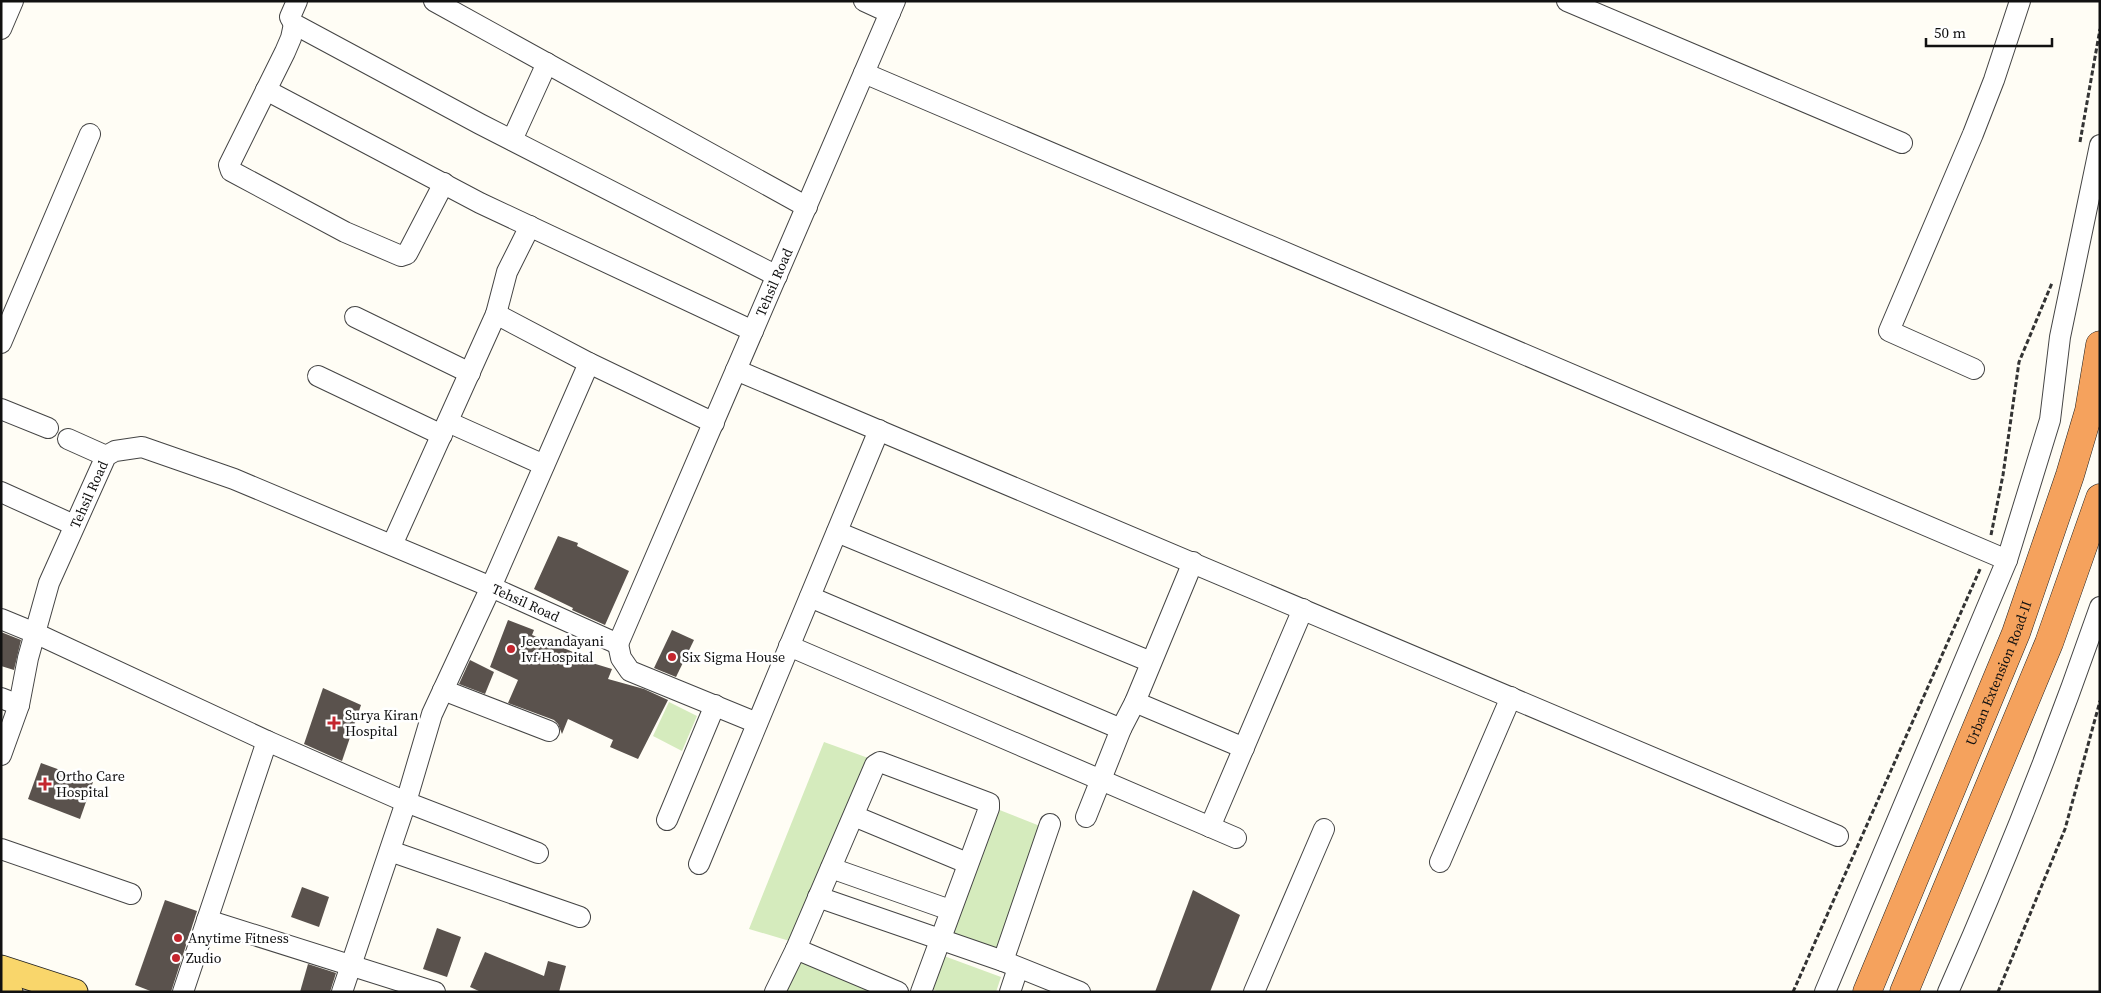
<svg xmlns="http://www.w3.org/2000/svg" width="2101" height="993" font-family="'Source Serif 4',serif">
	<rect width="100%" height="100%" fill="#fffdf5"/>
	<!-- green -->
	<g fill="#d5ebbd">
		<polygon points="669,702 697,716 682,751 653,736"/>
		<polygon points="824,742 871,759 793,942 749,929"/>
		<polygon points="992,807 1040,826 998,951 946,931"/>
		<polygon points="789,946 902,992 771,992"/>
		<polygon points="944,956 1001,977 996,992 939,992 932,989"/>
	</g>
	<!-- building -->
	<g fill="#5a524d">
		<polygon points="558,536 578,543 577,546 629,571 605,625 572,610 573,608 534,589"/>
		<polygon points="508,620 534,630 532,635 590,659 589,662 612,669 608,679 644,689 668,700 638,759 610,747 613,740 568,719 562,734 558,724 554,720 508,703 518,680 490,667"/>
		<polygon points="672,630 694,640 676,677 654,668"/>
		<polygon points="1,632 21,640 14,670 1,666"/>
		<polygon points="470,660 494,672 485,694 459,684"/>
		<polygon points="323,688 361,705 342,761 304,744"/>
		<polygon points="41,763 93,782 80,819 28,799"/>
		<polygon points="302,887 329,897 319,927 291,917"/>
		<polygon points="1193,890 1240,915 1210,992 1155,992"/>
		<polygon points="165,900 197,911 171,992 153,992 135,985"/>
		<polygon points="437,928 461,937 447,977 423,969"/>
		<polygon points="485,952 544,976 548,961 566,966 559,992 481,992 470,987"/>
		<polygon points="308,964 336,973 330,992 300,992"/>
	</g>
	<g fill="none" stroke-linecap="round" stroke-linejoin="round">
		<!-- minor casing -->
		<g stroke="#444" stroke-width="22">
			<g id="minor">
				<polyline points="297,1 290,17 294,24 480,124 777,276"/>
				<polyline points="434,1 807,207"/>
				<polyline points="864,1 890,13"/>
				<polyline points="1567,1 1902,143"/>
				<polyline points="294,24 291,38 285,52 229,165 231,171 345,232 401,256 407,254 444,183"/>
				<polyline points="1,29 13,1"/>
				<polyline points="864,73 2007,560"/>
				<polyline points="266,90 480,203 753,331"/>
				<polyline points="512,140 547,63"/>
				<polyline points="496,314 589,363 714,423"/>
				<polyline points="355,317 470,373"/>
				<polyline points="1,343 90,134"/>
				<polyline points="1974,369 1889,331 1973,134 1994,80 2020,1"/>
				<polyline points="736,370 1838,836"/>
				<polyline points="318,376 442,435"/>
				<polyline points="1,409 48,428"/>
				<polyline points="448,422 544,465"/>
				<polyline points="68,439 106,456"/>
				<polyline points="1,492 74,525"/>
				<polyline points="837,532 1151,662"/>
				<polyline points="392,545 496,314 507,272 530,226"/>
				<polyline points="810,597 1121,729"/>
				<polyline points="1,619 35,633 267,741 406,802 538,853"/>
				<path id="s1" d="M 618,644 L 895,1"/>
				<polyline points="618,644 621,658 630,671 757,723"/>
				<polyline points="789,646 1236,838"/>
				<polyline points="443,690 549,731"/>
				<polyline points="1,698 19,705"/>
				<polyline points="1135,702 1244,748"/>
				<path id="s2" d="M 1,755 L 19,705 L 28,658 L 49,583 L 106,456 L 115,451 L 142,447 L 234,479 L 491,587 L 618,644"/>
				<polyline points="854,816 967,863"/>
				<polyline points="1086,817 1121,729 1135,702 1193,562"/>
				<polyline points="667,820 715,705"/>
				<polyline points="1210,827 1303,609"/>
				<polyline points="1,849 131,894"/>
				<polyline points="390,851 580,917"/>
				<polyline points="1440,862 1511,697"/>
				<polyline points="699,864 879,430"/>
				<polyline points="831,868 950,910"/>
				<polyline points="818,897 1003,961 1080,992"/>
				<polyline points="207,920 435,992"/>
				<polyline points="1003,961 1050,824"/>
				<polyline points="183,992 267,741"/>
				<polyline points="342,992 406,802 432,714 491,587 589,363"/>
				<polyline points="775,992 796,949"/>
				<polyline points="898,992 796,949 875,765 880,762 989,803 989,808 921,992"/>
				<polyline points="1010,992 1018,968"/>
				<polyline points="1254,992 1324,829"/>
				<polyline points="1825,992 2007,560 2050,420 2060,337 2100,145"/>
				<path d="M 1948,992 C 2004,866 2055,737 2100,607"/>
			</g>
		</g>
		<!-- major casing -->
		<g stroke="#222" stroke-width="27">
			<g id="major">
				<polyline points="1,968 75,992"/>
				<polyline points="1,989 10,992"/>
			</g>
		</g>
		<!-- highway casing -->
		<g stroke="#222" stroke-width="29">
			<g id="highway">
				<path id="s3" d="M 1867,992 L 2016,633 L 2070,475 L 2089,411 L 2100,345"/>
				<polyline points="1904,992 2049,643 2100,498"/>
			</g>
		</g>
		<!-- path -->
		<g stroke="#333" stroke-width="3" stroke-dasharray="5 2.5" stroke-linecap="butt">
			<polyline points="2080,142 2100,29"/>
			<polyline points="1991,535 2003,475 2019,362 2052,283"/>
			<polyline points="1793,992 1981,567"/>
			<polyline points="1998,992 2065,829 2100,701"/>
		</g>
		<!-- minor -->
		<use href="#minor" stroke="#fff" stroke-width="20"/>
		<!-- major -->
		<use href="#major" stroke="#f9d66b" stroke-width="25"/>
		<!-- highway -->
		<use href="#highway" stroke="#f5a25d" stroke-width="28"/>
	</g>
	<!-- markers -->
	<g fill="#c4262e" stroke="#fff" stroke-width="2">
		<circle cx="511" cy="649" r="5"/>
		<circle cx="672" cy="657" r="5"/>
		<path d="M331.5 715.5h5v5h5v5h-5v5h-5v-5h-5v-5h5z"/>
		<path d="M42.5 776.5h5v5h5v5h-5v5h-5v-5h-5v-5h5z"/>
		<circle cx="178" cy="938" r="5"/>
		<circle cx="176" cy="958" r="5"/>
	</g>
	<g text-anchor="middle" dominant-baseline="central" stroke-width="5" stroke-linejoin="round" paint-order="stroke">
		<!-- street labels -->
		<g font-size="14" fill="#111" stroke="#fff">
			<text stroke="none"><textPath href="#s1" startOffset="394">Tehsil Road</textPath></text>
			<text stroke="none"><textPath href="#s2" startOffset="276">Tehsil Road</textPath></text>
			<text stroke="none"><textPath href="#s2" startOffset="770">Tehsil Road</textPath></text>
			<text stroke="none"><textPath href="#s3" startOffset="345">Urban Extension Road-II</textPath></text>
		</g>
		<!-- poi labels -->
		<g font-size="14" fill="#111" stroke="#fff" text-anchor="start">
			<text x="521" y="641">Jeevandayani<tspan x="521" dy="16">Ivf Hospital</tspan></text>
			<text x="682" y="657">Six Sigma House</text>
			<text x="345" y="715">Surya Kiran<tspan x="345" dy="16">Hospital</tspan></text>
			<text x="56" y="776">Ortho Care<tspan x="56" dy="16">Hospital</tspan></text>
			<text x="188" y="938">Anytime Fitness</text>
			<text x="186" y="958">Zudio</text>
		</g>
	</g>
	<!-- border -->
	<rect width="2101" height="993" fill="none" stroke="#111111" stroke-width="5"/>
	<!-- scale -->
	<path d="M1926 38v8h126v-8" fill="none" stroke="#111111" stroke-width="2.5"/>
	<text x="1934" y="38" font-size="15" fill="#111111" stroke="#ffffff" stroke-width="4" paint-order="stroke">50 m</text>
</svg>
